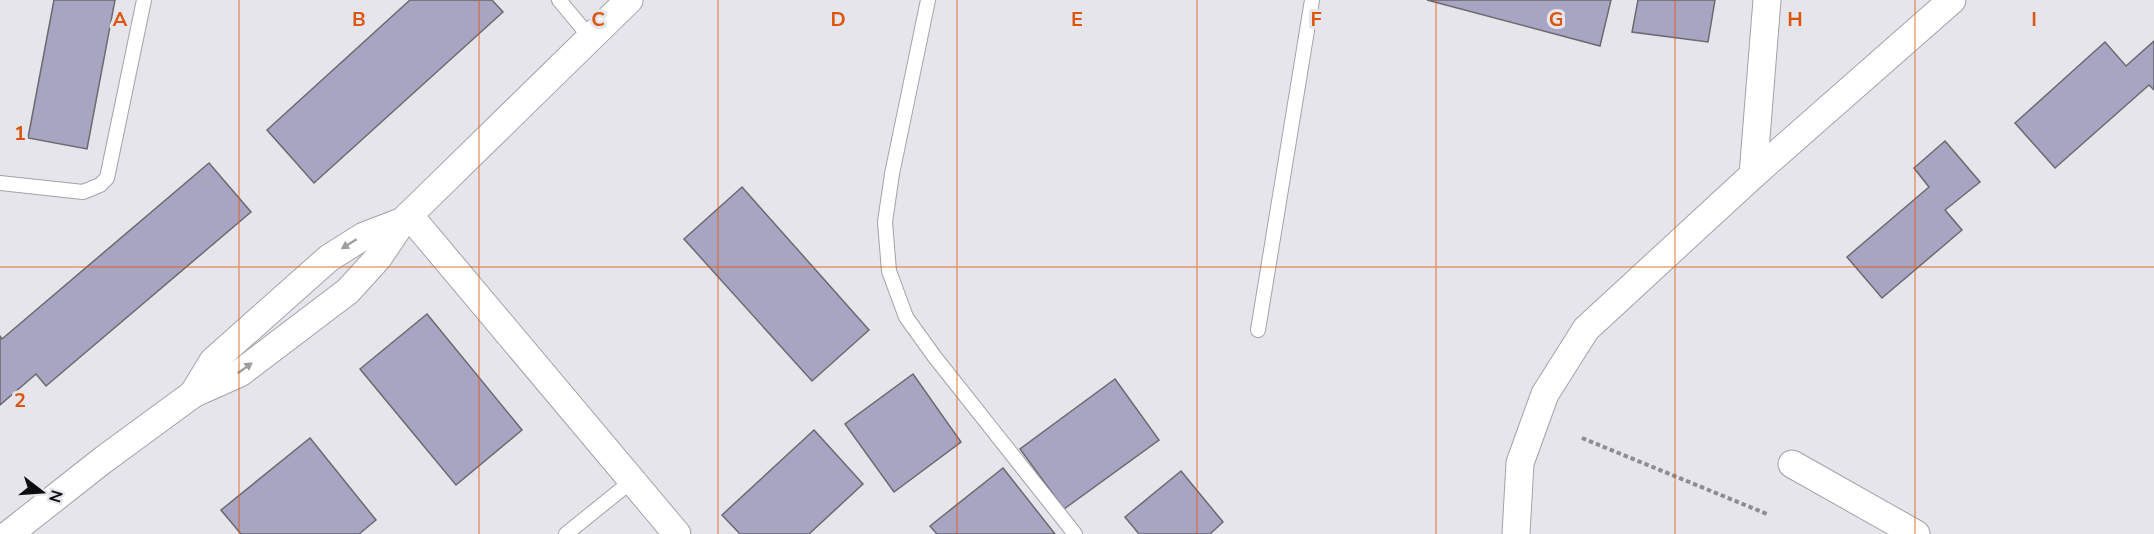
<svg xmlns="http://www.w3.org/2000/svg" width="2154" height="534" font-family="'Nunito Sans',sans-serif">
	<rect width="100%" height="100%" fill="#e5e5eb"/>
	<!-- building -->
	<g fill="#a7a5c2" stroke="#6a6a6f" stroke-width="1.5">
		<polygon points="54,0 115,0 87,149 28,138"/>
		<polygon points="410,0 492,0 503,12 314,183 267,130"/>
		<polygon points="1427,0 1611,0 1600,46"/>
		<polygon points="1638,0 1715,0 1708,42 1632,32"/>
		<polygon points="2154,41 2154,90 2149,85 2055,168 2015,123 2105,42 2126,66"/>
		<polygon points="1945,141 1980,182 1945,210 1962,230 1882,298 1847,257 1929,187 1914,168"/>
		<polygon points="209,163 251,212 46,386 36,374 0,405 0,336 2,339"/>
		<polygon points="742,187 869,330 812,381 684,239"/>
		<polygon points="427,314 522,430 456,485 360,369"/>
		<polygon points="913,374 961,442 894,492 845,424"/>
		<polygon points="1115,379 1159,440 1064,509 1020,449"/>
		<polygon points="814,430 863,484 809,534 740,534 722,515"/>
		<polygon points="310,438 376,520 359,534 241,534 221,510"/>
		<polygon points="1003,468 1055,534 937,534 930,526"/>
		<polygon points="1181,471 1223,522 1210,534 1139,534 1125,517"/>
	</g>
	<g fill="none" stroke-linecap="round" stroke-linejoin="round">
		<!-- lane casing -->
		<g stroke="#a2a2a8" stroke-width="16">
			<g id="lane">
				<polyline points="559,0 589,36"/>
				<polyline points="928,0 892,174 885,222 889,271 906,317 934,356 1075,534"/>
				<polyline points="0,183 83,192 100,185 107,178 144,0"/>
				<polyline points="1258,330 1312,0"/>
				<polyline points="566,534 633,480"/>
			</g>
		</g>
		<!-- street casing -->
		<g stroke="#a2a2a8" stroke-width="29">
			<g id="street">
				<polyline points="1753,175 1767,0"/>
				<polyline points="409,215 677,534"/>
				<polyline points="193,394 213,361 329,258 364,236 403,221"/>
				<polyline points="1792,464 1916,534"/>
				<polyline points="9,534 103,460 193,394 240,373 348,291 378,258 403,221 629,0"/>
				<polyline points="1516,534 1520,463 1545,394 1586,329 1753,175 1952,0"/>
			</g>
		</g>
		<!-- path -->
		<polyline stroke="#8d8d91" stroke-width="4" stroke-dasharray="4.5 3" stroke-linecap="butt" points="1582,438 1767,514"/>
		<!-- lane -->
		<use href="#lane" stroke="#fff" stroke-width="14"/>
		<!-- street -->
		<use href="#street" stroke="#fff" stroke-width="27"/>
	</g>
	<!-- one-way arrows -->
	<defs><path id="oneway-solid" d="M-6-.8H1V-3.2L6.5 0L1 3.2V.8H-6Z" transform="scale(1.5)"/></defs>
	<g fill="#9e9e9f">
		<use href="#oneway-solid" transform="translate(349 244) rotate(148)"/>
		<use href="#oneway-solid" transform="translate(245 368) rotate(-36)"/>
	</g>
	<!-- grid -->
	<path fill="none" stroke="#dd550c" stroke-width="1.5" stroke-opacity="0.55" d="M 239,0 L 239,534M 479,0 L 479,534M 718,0 L 718,534M 957,0 L 957,534M 1197,0 L 1197,534M 1436,0 L 1436,534M 1675,0 L 1675,534M 1915,0 L 1915,534M 0,267 L 2154,267"/>
	<g font-size="20" text-anchor="middle" font-weight="bold" fill="#dd550c" stroke="#e5e5eb" stroke-width="6" stroke-linejoin="round" paint-order="stroke">
		<text x="120" y="26">A</text>
		<text x="359" y="26">B</text>
		<text x="598" y="26">C</text>
		<text x="838" y="26">D</text>
		<text x="1077" y="26">E</text>
		<text x="1316" y="26">F</text>
		<text x="1556" y="26">G</text>
		<text x="1795" y="26">H</text>
		<text x="2034" y="26">I</text>
		<text x="20" y="140">1</text>
		<text x="20" y="407">2</text>
	</g>
	<!-- north arrow -->
	<g transform="translate(42 492) rotate(107)" stroke="#e5e5eb" stroke-width="4.5" paint-order="stroke">
	<path d="M0-4.5L10 22L0 15L-10 22Z" fill="#0c0c0e"/>
	<text y="-9" font-size="16" font-weight="bold" text-anchor="middle" fill="#0c0c0e">N</text>
	</g>
</svg>
